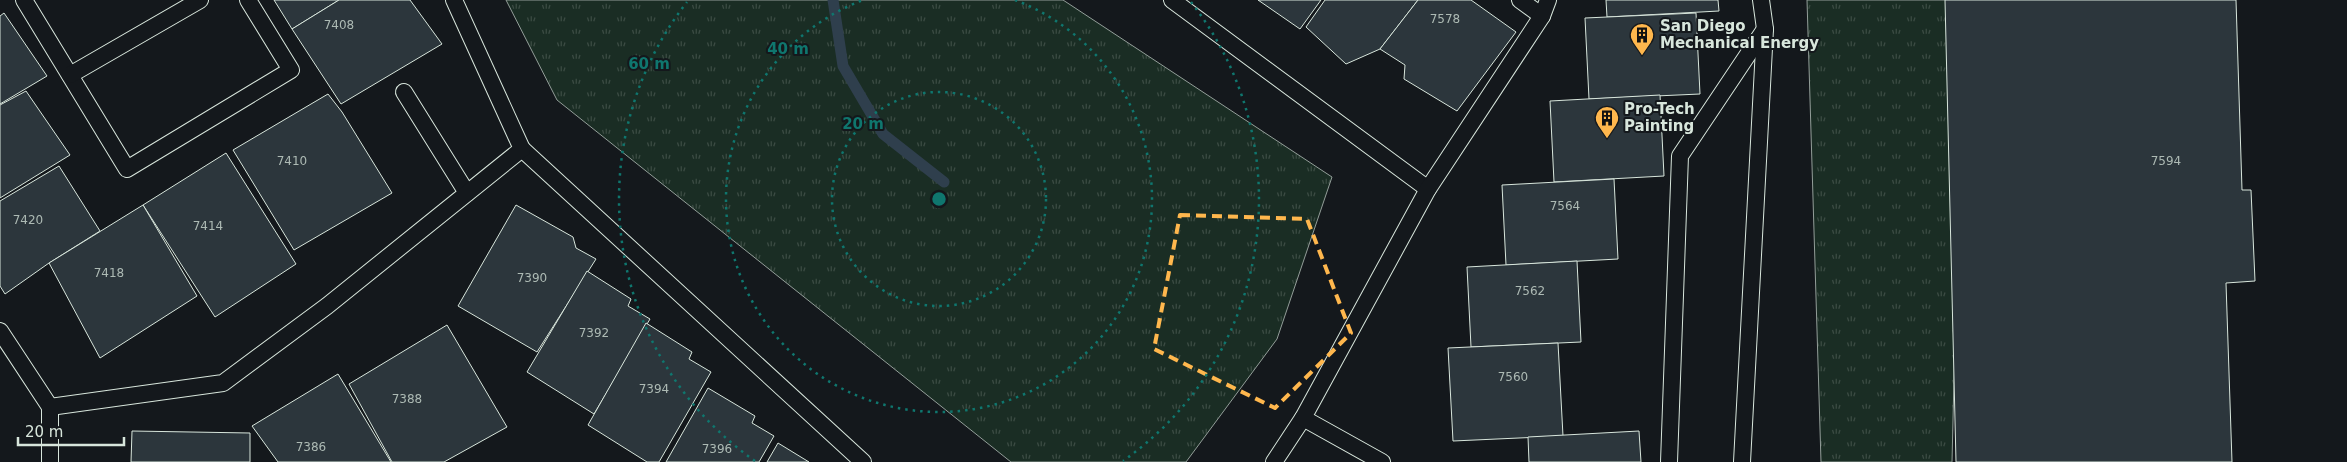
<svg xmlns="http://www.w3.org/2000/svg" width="2347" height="462" font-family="'DejaVu Sans',sans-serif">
	<defs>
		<pattern id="grass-tufts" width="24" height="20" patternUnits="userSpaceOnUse" patternTransform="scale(1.25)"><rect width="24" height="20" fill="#1a2d24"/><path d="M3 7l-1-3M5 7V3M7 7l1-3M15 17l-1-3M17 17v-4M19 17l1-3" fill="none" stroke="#3b4b43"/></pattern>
	</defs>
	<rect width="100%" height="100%" fill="#14181c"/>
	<!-- grass -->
	<g fill="url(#grass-tufts)" stroke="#939e99">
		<polygon points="506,0 1063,0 1332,177 1277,339 1186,462 1011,462 557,100"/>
		<polygon points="1807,0 1963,0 1952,462 1821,462"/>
	</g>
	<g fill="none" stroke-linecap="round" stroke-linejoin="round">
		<!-- stream -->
		<polyline stroke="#2f3f4d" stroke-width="11" points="833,0 843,66 883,134 944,182"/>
	</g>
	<!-- building -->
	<g fill="#2c363c" stroke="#d8e6dc">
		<polygon points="274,0 339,0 292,29"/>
		<polygon points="339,0 410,0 442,44 341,104 292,29"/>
		<polygon points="1258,0 1321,0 1300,29"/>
		<polygon points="1325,0 1418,0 1380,49 1346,64 1306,27"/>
		<polygon points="1418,0 1471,0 1516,32 1457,111 1404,79 1405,65 1380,49"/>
		<polygon points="1606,0 1718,0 1719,11 1607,17"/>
		<polygon points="1945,0 2236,0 2242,190 2251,190 2255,281 2226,283 2232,462 1956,462"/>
		<polygon points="4,13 47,76 0,104 0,16"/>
		<polygon points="1696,13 1700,94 1589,99 1585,18"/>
		<polygon points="26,91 70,155 0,198 0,105"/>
		<polygon points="328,94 342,112 392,193 294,250 233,150"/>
		<polygon points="1660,95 1664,176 1554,182 1550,101"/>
		<polygon points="226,153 296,264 215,317 143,205"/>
		<polygon points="59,166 100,231 49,263 5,294 0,286 0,201"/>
		<polygon points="1614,179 1618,259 1506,265 1502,185"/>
		<polygon points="143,205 197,296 100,358 49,263"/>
		<polygon points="516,205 573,237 576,248 596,259 537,352 458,306"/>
		<polygon points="1577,261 1581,342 1471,347 1467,267"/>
		<polygon points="587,271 631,299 628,306 650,319 594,414 527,372"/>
		<polygon points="646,323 692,352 689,359 711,372 659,462 647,462 588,425"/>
		<polygon points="447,325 507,427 444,462 392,462 349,384"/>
		<polygon points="1558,343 1563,436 1453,441 1448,348"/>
		<polygon points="338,374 391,462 278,462 252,426"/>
		<polygon points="708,388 755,416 752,423 774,436 759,462 666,462"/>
		<polygon points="132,431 250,433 250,462 131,462"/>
		<polygon points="1639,431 1641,462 1529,462 1528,437"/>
		<polygon points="778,443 809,462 767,462"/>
	</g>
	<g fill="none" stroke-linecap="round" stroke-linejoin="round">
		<!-- lane casing -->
		<g stroke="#d8e6dc" stroke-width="18">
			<g id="lane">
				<polyline points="24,0 127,169 291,70 248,0"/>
				<polyline points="1172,0 1428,189"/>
				<polyline points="1520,0 1542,16"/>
				<polyline points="70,75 200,0"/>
				<polyline points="404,92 467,193"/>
				<polyline points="522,149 863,462"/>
				<polyline points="0,331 50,407 50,462"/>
				<polyline points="50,407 223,383 327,306 522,149 454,0"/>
				<polyline points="1274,462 1303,418"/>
				<polyline points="1382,462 1303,418 1428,189 1542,16 1548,0"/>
				<polyline points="1669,462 1680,156 1765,29"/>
				<polyline points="1742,462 1765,29 1761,0"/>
			</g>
		</g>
		<!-- lane -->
		<use href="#lane" stroke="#14181c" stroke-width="16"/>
	</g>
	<!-- marked area -->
	<path fill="none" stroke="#ffb74d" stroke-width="4" stroke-dasharray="10 6" stroke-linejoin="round" d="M 1180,215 L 1307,219 L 1351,333 L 1275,408 L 1154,349 Z"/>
	<!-- distance rings -->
	<g fill="none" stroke="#0f766e" stroke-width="2.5" stroke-dasharray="2.5 5">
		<circle cx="939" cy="199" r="107"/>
		<path d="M1015 0A213 213 0 1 1 863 0"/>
		<path d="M755 461A320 320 0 0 1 687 2M1191 2A320 320 0 0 1 1123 461"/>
	</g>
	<!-- icons -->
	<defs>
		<g id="building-pin" transform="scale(1.25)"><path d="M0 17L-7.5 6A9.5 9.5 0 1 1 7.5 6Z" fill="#ffb74d" stroke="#14181c"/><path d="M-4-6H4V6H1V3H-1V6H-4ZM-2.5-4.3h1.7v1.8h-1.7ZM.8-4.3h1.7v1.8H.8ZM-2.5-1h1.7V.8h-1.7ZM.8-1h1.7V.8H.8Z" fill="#111"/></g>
	</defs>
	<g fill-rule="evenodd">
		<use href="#building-pin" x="1642" y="35"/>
		<use href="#building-pin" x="1607" y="118"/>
	</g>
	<g text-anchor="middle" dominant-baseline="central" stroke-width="4" stroke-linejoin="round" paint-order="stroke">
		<!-- number labels -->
		<g font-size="12" fill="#adbab4">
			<text x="1445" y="19">7578</text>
			<text x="339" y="25">7408</text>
			<text x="292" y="161">7410</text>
			<text x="2166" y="161">7594</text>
			<text x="1565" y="206">7564</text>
			<text x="28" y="220">7420</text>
			<text x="208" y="226">7414</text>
			<text x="109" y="273">7418</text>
			<text x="532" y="278">7390</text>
			<text x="1530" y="291">7562</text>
			<text x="594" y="333">7392</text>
			<text x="1513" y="377">7560</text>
			<text x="654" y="389">7394</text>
			<text x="407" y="399">7388</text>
			<text x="311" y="447">7386</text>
			<text x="717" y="449">7396</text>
		</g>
		<!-- poi labels -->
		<g font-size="15" font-weight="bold" fill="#d8e6dc" stroke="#14181c" text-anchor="start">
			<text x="1660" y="26">San Diego<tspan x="1660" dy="17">Mechanical Energy</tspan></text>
			<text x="1624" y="109">Pro-Tech<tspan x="1624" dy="17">Painting</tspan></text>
		</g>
	</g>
	<circle cx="939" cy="199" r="8" fill="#0f766e" stroke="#14181c" stroke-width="2.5"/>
	<g font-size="15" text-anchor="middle" font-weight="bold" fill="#0f766e" stroke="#14181c" stroke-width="4" stroke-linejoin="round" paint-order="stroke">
		<text x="788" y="54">40 m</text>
		<text x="649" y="69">60 m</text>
		<text x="863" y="129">20 m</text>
	</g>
	<!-- scale -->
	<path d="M18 437v8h106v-8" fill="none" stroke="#d8e6dc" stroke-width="2.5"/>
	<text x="25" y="437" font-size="15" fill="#d8e6dc" stroke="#14181c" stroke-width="4" paint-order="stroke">20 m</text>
</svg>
